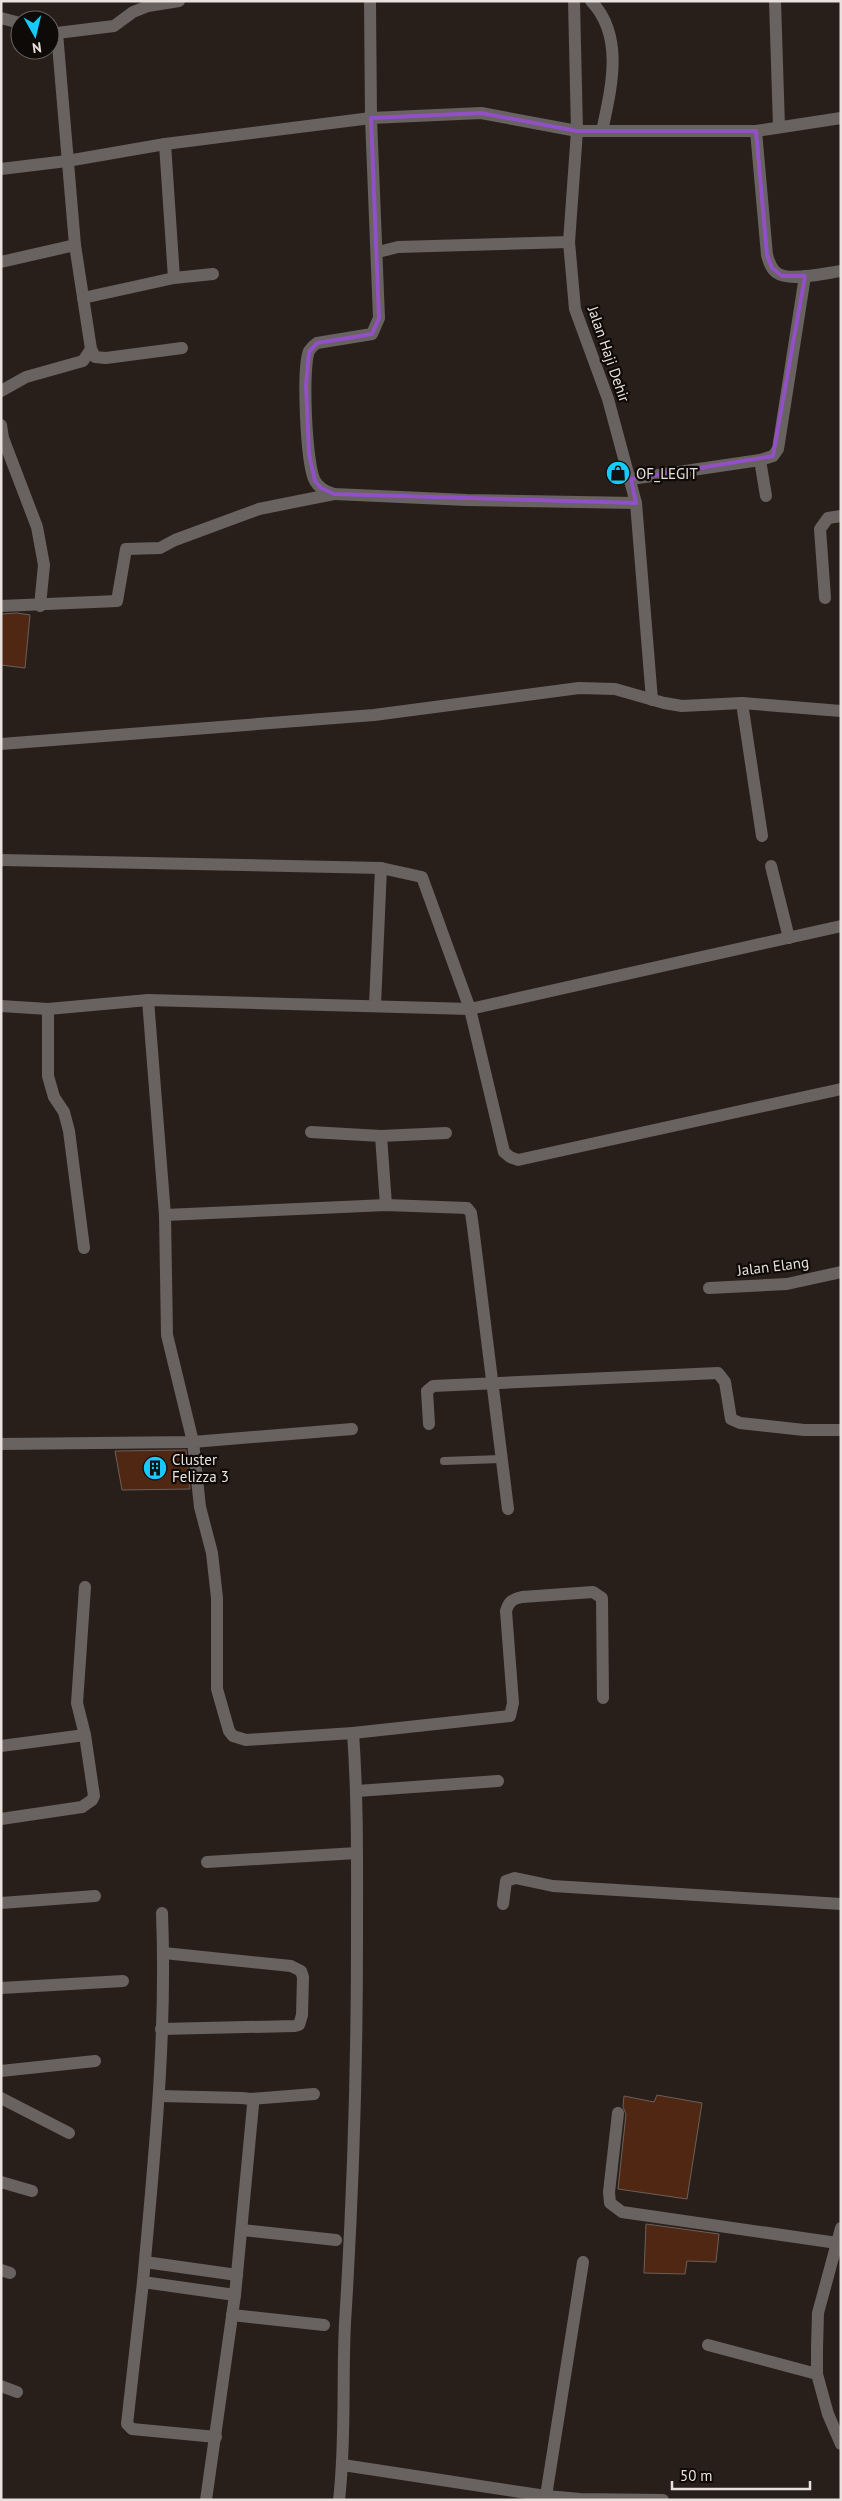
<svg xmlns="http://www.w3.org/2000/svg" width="842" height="2501" font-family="'PT Sans',sans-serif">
	<rect width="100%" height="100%" fill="#291f1a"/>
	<!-- building -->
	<g fill="#4f2713" stroke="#6b5f59">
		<polygon points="17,613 30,615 25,668 1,665 1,614"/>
		<polygon points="186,1450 190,1489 122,1490 115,1451"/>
		<polygon points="657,2095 702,2103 687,2199 618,2189 626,2114 623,2107 624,2096 654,2102"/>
		<polygon points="646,2224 719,2234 716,2262 687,2261 685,2274 644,2273"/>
	</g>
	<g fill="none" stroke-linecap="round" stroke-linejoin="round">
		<!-- lane -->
		<polyline stroke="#686260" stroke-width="8" points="444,1461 501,1459"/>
		<!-- street -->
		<g stroke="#686260" stroke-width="12">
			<path d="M 370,1 L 371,118 L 379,318 L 372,334 L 317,343 C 314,345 311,348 309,351 C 302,368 306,465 315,481 C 319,488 326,492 334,494 L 467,500 L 636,503"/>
			<polyline points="574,1 577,131 569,242 575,309 608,399 636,503 652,700"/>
			<path d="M 591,1 C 625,36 611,89 602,131"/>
			<polyline points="775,1 779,127"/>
			<polyline points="1,18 20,23"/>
			<polyline points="50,31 57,33 114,26 133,12 148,6 179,1"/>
			<polyline points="57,33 75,245 91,349 95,357 106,358 182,348"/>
			<path d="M 756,131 L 767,255 C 769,262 771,269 777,273 C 789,282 826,273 841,271"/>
			<polyline points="165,144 174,278"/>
			<polyline points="1,169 67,161 165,144 371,118 481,113 577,131 756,131 841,118"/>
			<polyline points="378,252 398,247 569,242"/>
			<polyline points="1,262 75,245"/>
			<polyline points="83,298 174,278 213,274"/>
			<polyline points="1,391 26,377 83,361 91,349"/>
			<polyline points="1,425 3,438 37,527 44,565 40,606"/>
			<polyline points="760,460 766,496"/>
			<polyline points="631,479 760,460 773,456 778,449 805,276"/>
			<polyline points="825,598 820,529 828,518 841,516"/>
			<polyline points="1,606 117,601 126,549 160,548 175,540 259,509 334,494"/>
			<polyline points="742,703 762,836"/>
			<polyline points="1,744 374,715 579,688 615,689 664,703 682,706 742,703 841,711"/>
			<polyline points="1,860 381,868 422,877 470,1009 504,1152 510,1157 518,1160 841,1089"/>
			<polyline points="771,866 789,938"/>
			<path d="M 148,1000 L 165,1215 L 167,1335 L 193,1442 L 200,1507 L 212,1553 L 217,1598 L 217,1689 L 229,1731 L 233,1736 L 246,1740 L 353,1733 C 358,1802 357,1871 357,1941 C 357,2068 353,2195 345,2323 C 342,2382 346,2441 339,2500"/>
			<polyline points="375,1005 381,868"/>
			<polyline points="1,1006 48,1009 148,1000 470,1009 841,926"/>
			<polyline points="48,1009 48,1076 54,1097 64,1112 69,1131 84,1248"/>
			<polyline points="311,1132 381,1136 446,1133"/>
			<polyline points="381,1136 386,1205"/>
			<polyline points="165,1215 386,1205 467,1208 471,1213 473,1227 508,1509"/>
			<polyline points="709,1288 787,1284 841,1272"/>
			<polyline points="429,1424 427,1391 433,1386 718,1373 725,1382 731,1419 740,1423 804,1430 841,1430"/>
			<polyline points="1,1444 193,1442 352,1429"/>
			<path d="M 353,1733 L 510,1716 L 513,1703 L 506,1611 C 509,1601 513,1599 522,1597 L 593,1592 L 602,1598 L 603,1698"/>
			<polyline points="1,1746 85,1735"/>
			<polyline points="357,1791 498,1781"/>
			<polyline points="1,1819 82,1807 92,1800 94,1796 85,1735 77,1703 85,1587"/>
			<polyline points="207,1862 357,1853"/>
			<polyline points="1,1903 95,1896"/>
			<polyline points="503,1904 506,1881 515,1878 553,1886 841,1904"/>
			<path d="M 162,1913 C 167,2037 154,2159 143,2282 L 235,2295"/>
			<polyline points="1,1988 123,1981"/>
			<polyline points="161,2029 295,2026 299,2025 302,2015 303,1977 301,1971 291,1966 164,1953"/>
			<polyline points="1,2071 95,2061"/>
			<polyline points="160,2096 242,2098 251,2099 253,2105 235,2295 206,2500"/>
			<polyline points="1,2098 69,2133"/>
			<polyline points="251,2099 314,2094"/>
			<polyline points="618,2113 609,2192 610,2203 622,2212 837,2243"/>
			<polyline points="1,2182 32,2191"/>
			<polyline points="841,2228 818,2313 817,2348 817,2374 828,2414 841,2444"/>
			<polyline points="242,2230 336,2240"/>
			<polyline points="145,2262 237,2275"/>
			<polyline points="1,2270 10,2273"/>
			<polyline points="143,2282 127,2424 132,2429 216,2437"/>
			<polyline points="232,2315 324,2325"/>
			<polyline points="708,2345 817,2374"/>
			<polyline points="1,2386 17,2392"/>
			<polyline points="343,2465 546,2496 580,2499 663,2500"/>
			<polyline points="546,2496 583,2262"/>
		</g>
	</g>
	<!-- marked area -->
	<path fill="none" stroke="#9150c5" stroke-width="4" stroke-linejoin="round" d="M 481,113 L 577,131 L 756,131 L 767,255 L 772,268 L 782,276 L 805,276 L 773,456 L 631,479 L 636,503 L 334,494 L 321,488 L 315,481 L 309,454 L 306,385 L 309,352 L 317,343 L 372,334 L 379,318 L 371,118 Z"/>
	<!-- icons -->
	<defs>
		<g id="shop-disc" transform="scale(1.25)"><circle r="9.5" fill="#16cafb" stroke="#0e0a08"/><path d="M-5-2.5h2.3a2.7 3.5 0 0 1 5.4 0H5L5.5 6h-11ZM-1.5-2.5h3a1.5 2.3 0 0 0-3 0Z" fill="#111"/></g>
		<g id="building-disc" transform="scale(1.25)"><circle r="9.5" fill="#16cafb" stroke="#0e0a08"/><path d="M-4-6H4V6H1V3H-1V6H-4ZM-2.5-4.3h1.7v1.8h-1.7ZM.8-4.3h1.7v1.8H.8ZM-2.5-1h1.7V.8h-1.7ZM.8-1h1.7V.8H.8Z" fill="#111"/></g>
	</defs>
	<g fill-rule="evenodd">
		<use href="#shop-disc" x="618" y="473"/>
		<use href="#building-disc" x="155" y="1468"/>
	</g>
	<g text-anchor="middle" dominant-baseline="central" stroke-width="4.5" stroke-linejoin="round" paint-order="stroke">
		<!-- street labels -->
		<g font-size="15" fill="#e9e1de" stroke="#0e0a08">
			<text transform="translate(609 354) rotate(71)">Jalan Haji Dehir</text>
			<text transform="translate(773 1266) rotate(-7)">Jalan Elang</text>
		</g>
		<!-- poi labels -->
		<g font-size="15" fill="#e9e1de" stroke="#0e0a08" text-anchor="start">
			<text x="636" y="473">OF_LEGIT</text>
			<text x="172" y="1459">Cluster<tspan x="172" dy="17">Felizza 3</tspan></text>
		</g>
	</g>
	<!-- border -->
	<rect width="842" height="2501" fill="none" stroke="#e9e1de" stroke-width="5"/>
	<!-- north arrow -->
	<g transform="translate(35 35) rotate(172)"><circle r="24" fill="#0e0a08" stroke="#66605e"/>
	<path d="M0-4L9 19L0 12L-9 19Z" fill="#16cafb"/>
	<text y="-8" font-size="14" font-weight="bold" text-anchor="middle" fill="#e9e1de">N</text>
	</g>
	<!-- scale -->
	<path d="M672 2481v8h138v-8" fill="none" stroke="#e9e1de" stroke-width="2.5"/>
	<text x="680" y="2481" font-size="15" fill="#e9e1de" stroke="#0e0a08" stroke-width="4" paint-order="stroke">50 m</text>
</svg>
